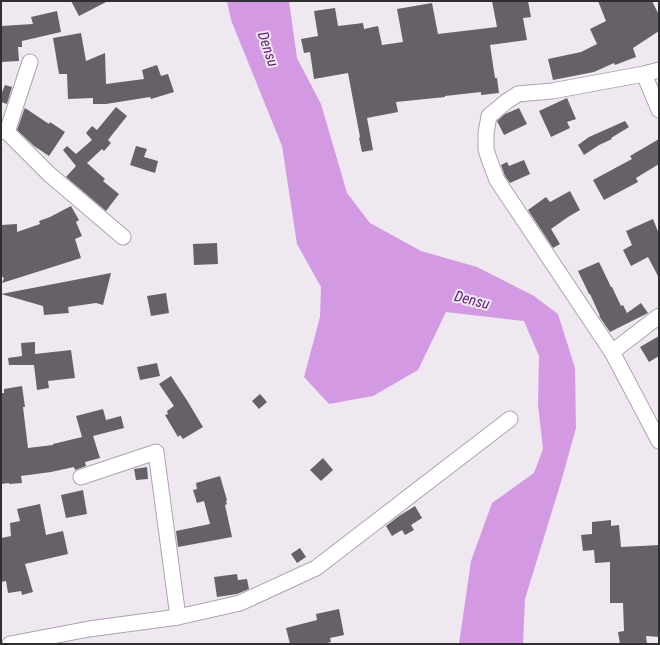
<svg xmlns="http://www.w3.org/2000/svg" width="660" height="645" font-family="'Roboto Condensed',sans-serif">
	<rect width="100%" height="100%" fill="#efe8f1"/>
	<!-- water -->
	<polygon fill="#d39ae3" points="227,1 289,1 297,58 321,104 347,193 370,223 421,251 477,267 534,296 558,314 575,368 576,428 561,482 525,599 523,644 459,644 471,561 492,503 534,473 543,449 538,405 539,356 524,321 446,312 418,370 373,396 329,404 304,377 320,317 321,287 297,244 282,146 231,20"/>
	<!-- building -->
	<g fill="#666068">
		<polygon points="71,1 108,1 79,16"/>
		<polygon points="492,1 528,1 531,17 523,18 527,40 490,45 495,78 497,78 499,93 481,95 481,92 445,96 445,97 396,102 398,112 367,118 373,150 362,152 359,138 360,137 348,73 314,79 310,52 304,53 301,39 318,36 314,11 335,8 338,26 363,23 364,29 378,26 382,45 403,42 397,9 432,3 438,34 497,27"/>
		<polygon points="598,1 652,1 659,15 659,31 633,48 636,57 615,65 614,63 594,72 553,80 548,59 581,52 597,44 590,29 606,21"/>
		<polygon points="57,11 61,32 22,41 22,47 18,47 19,61 1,62 1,26 33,24 31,17"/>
		<polygon points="81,33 86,61 105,53 106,84 144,79 142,70 157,65 161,76 168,74 174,92 151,99 150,97 106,104 93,104 93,98 68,99 67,74 59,74 53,38"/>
		<polygon points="5,85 12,87 7,104 1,102 1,95"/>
		<polygon points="567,98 576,119 567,122 570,128 551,137 539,111"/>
		<polygon points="116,107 127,116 108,140 111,143 104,151 102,149 87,163 105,179 103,181 119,194 106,211 66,177 76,166 63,150 67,146 76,154 92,140 86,133 92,126 97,130"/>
		<polygon points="25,108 49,124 50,122 65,132 49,156 34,146 17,130 24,110"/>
		<polygon points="519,108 527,124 504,135 497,121 505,114"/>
		<polygon points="625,121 629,127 611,138 612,139 599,145 584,155 578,145 589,137"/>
		<polygon points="659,139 659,164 636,178 638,182 604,200 593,180 632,159 630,156"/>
		<polygon points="136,146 147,149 144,157 158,161 155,173 130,165"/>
		<polygon points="524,160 530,174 510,183 505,176 501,165 507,162 509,166"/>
		<polygon points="570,191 580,210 568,217 551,229 560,244 553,248 528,210 546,197 550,202"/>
		<polygon points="71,206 79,220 76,222 82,236 75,239 81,258 2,283 4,278 1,276 1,225 17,224 17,232 40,224 39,221 50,217"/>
		<polygon points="653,219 659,234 659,278 648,257 631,266 623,250 632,245 626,231"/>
		<polygon points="217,243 218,264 194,265 193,244"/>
		<polygon points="599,262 611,287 612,287 621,306 623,305 627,313 641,303 648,313 610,332 599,316 600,316 590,294 589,294 578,271"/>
		<polygon points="111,273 103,305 96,303 68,307 69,313 44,315 43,306 1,294"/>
		<polygon points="166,293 169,313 151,316 147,296"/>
		<polygon points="659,336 659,356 649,362 640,347"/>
		<polygon points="35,342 35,354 71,350 75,378 48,381 49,388 37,390 34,365 9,365 8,358 22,356 21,343"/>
		<polygon points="157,363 160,376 140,380 137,367"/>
		<polygon points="171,376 188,402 203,427 183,439 180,435 178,437 165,415 168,414 167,411 174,406 159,384"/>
		<polygon points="22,386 25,407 23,407 28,448 53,445 53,444 82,437 76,416 103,409 106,420 121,416 124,428 93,436 100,458 85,462 86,466 75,470 74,467 51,472 21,476 22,483 9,484 9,483 1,484 1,393 4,393 4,389"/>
		<polygon points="260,394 267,402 259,409 252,401"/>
		<polygon points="323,458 333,470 321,481 310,470"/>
		<polygon points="147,467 148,479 136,480 134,469"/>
		<polygon points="220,476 227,500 226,501 227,504 225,505 232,537 178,547 176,531 210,524 204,501 197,503 193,490 197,489 196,483"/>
		<polygon points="83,490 87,514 66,518 61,495"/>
		<polygon points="40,504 46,535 63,531 68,554 25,564 33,592 22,595 21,591 8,593 6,581 1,582 1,538 11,536 10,523 20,521 17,509"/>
		<polygon points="415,506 422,518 411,525 414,530 405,535 402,530 392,536 386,526 399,516"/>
		<polygon points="611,520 611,526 619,525 621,547 659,545 659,637 646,636 647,644 620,644 618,632 624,631 623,603 610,603 610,562 595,563 594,550 583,551 581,535 592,534 592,522"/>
		<polygon points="300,548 306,557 297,563 291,554"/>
		<polygon points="237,574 238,580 247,579 249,589 237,594 217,597 214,577"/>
		<polygon points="339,609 344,635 330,638 331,642 322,644 290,644 286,628 317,620 316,614"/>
	</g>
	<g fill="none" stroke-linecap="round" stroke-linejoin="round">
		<!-- minor casing -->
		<g stroke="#aba4ad" stroke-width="17">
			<g id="minor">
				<polyline points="659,70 644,74 552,91 518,94 507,101 489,116 486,133 486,149 489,159 497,180 612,352 659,441"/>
				<polyline points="644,74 659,110"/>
				<polyline points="1,131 7,132 49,174 123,237"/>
				<polyline points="7,132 30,62"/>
				<polyline points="612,352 659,316"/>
				<polyline points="81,477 156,452 178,617"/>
				<polyline points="10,644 89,629 178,617 240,603 316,568 510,419"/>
			</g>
		</g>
		<!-- minor -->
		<use href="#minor" stroke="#fff" stroke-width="15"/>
	</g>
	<g text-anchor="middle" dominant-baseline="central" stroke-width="4" stroke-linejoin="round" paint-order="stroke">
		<!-- water labels -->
		<g font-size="15" font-style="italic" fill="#631e75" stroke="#efe8f1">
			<text transform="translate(268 49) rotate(71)">Densu</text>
			<text transform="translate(472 300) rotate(14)">Densu</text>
		</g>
	</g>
	<!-- border -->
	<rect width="660" height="645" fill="none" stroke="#302e31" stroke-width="4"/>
</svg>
